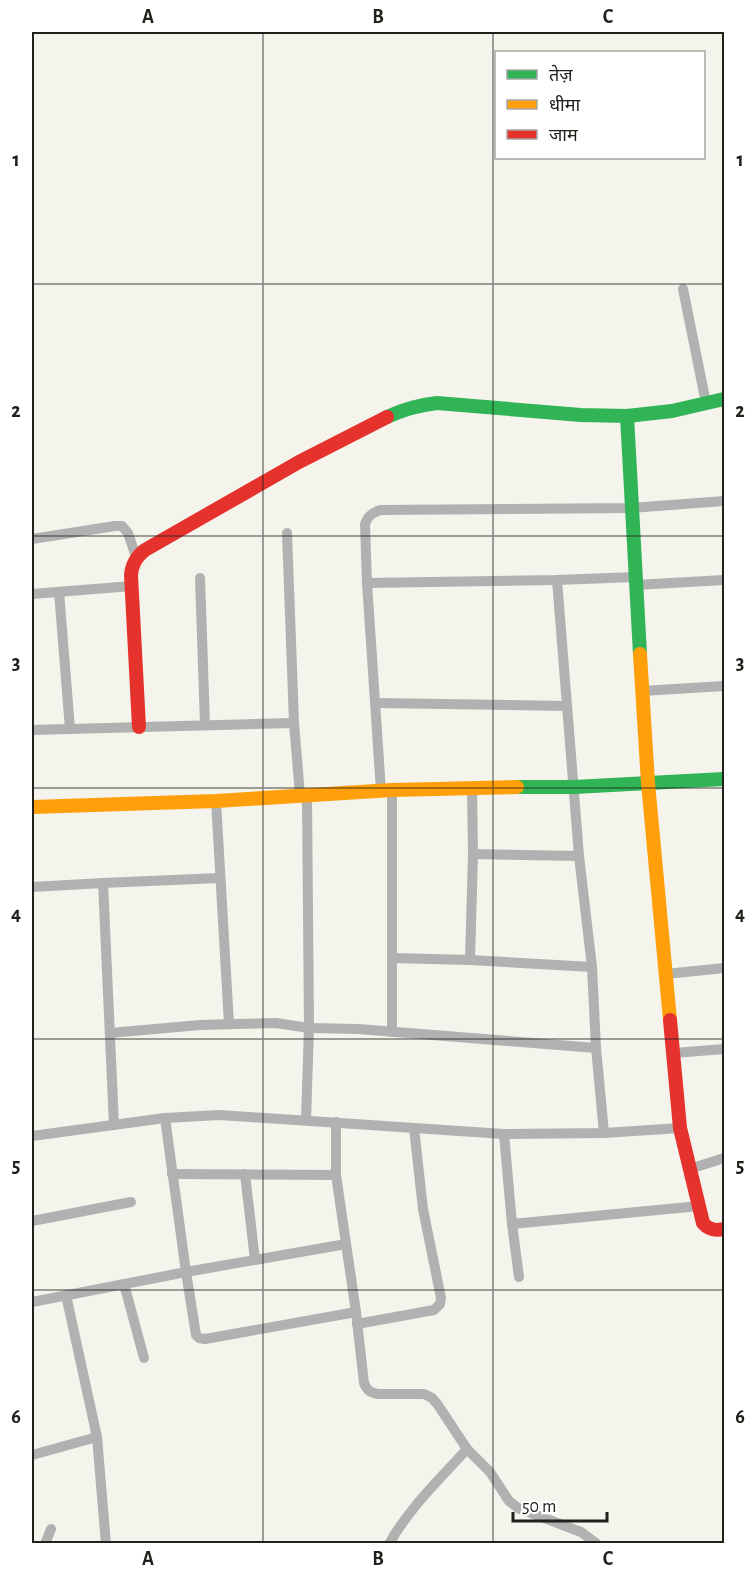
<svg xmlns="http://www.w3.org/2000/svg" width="756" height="1575" font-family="'Alegreya Sans','Noto Sans Devanagari',sans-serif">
	<rect width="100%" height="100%" fill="#f4f3ec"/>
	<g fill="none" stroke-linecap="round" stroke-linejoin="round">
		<!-- street -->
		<g stroke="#b0b2b1" stroke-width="10">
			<polyline points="683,289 706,403"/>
			<polyline points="287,533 294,723"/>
			<polyline points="32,539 115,526 122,526 128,533 136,557"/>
			<polyline points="200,578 205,725"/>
			<polyline points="557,580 579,856 592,967 596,1048 604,1133"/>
			<polyline points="367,583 557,580 635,577"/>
			<polyline points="635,585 724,580"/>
			<polyline points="59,592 70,729"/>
			<polyline points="32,594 132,586"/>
			<polyline points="642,691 724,686"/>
			<polyline points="376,703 567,706"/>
			<polyline points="32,730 294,723 300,795"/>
			<polyline points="392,790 392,1032"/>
			<path d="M 381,791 L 367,583 L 365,524 C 368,516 372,513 380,510 L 631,508 L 724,501"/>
			<polyline points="216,801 229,1024"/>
			<polyline points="473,854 579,856"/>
			<polyline points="103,883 220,878"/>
			<polyline points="32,887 103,883 114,1125"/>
			<polyline points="392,958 470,960 592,967"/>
			<polyline points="470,960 473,854 472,787"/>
			<polyline points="666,974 724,968"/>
			<polyline points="110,1033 200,1025 276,1023 309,1028 358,1029 596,1048"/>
			<polyline points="674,1053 724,1049"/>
			<polyline points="165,1118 186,1272 196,1335 199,1338 205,1339 356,1312"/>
			<polyline points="306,1120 309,1028 307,795"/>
			<path d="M 336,1122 L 336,1175 L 356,1312 L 364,1383 C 367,1391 371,1393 379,1394 L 424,1394 L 432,1398 L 438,1405 L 467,1449 L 490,1472 L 509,1501 L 518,1508 L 581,1532 L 597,1544"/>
			<polyline points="504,1134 512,1224 519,1277"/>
			<polyline points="32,1136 165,1118 219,1115 504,1134 604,1133 680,1128"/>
			<polyline points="690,1169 724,1158"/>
			<polyline points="172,1174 336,1175"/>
			<polyline points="245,1174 255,1260"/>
			<polyline points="32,1221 131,1202"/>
			<polyline points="512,1224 699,1206"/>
			<polyline points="124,1284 144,1358"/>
			<polyline points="66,1295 97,1437 106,1544"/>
			<polyline points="32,1302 186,1272 346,1244"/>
			<polyline points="357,1324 434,1310 440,1304 441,1298 423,1209 414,1128"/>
			<polyline points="32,1455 97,1437"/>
			<polyline points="45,1544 51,1529"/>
			<path d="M 389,1544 C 409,1508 440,1479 467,1449"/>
		</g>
		<!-- fast -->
		<g stroke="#30b455" stroke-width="14">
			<polyline points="627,416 640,654"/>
			<path d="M 387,417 C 404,409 419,405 437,403 L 581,415 L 627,416 L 672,411 L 724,399"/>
			<polyline points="517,787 574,787 724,779"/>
		</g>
		<!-- slow -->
		<g stroke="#ff9f0a" stroke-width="14">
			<polyline points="640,654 648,783 670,1020"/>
			<polyline points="32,807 216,801 392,790 517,787"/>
		</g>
		<!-- jam -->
		<g stroke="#e5322d" stroke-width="14">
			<path d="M 139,727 L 131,575 C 132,564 136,557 145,550 L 299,462 L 387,417"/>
			<path d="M 670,1020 L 680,1128 L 703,1223 C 709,1230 715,1231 724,1229"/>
		</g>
	</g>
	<!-- grid -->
	<path fill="none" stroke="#21201b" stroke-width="1.5" stroke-opacity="0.55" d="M 263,32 L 263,1544M 493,32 L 493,1544M 32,284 L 724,284M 32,536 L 724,536M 32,788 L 724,788M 32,1039 L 724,1039M 32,1290 L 724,1290"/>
	<!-- border -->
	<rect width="756" height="1575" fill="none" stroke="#ffffff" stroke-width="66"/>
	<!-- legend -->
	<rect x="495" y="51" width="210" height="108" fill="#ffffff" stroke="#a6a6a4" stroke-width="1.5"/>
	<rect x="507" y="70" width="30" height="9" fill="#30b455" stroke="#a6a6a4" stroke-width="1.5"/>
	<text x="549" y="81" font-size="18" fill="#21201b">तेज़</text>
	<rect x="507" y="100" width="30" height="9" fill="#ff9f0a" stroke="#a6a6a4" stroke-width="1.5"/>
	<text x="549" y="111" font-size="18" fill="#21201b">धीमा</text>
	<rect x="507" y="130" width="30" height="9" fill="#e5322d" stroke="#a6a6a4" stroke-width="1.5"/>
	<text x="549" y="141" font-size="18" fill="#21201b">जाम</text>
	<!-- scale -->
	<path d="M513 1512v9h94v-9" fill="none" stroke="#21201b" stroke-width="3"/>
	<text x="522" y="1512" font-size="18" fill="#21201b" stroke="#ffffff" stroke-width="4.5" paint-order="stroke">50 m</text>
	<rect x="33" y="33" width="690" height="1509" fill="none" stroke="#21201b" stroke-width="2"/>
	<g font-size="20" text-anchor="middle" font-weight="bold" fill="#21201b">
		<text x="148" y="23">A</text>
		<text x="378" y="23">B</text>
		<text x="608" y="23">C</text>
		<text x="16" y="166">1</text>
		<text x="740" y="166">1</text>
		<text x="16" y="417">2</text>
		<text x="740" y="417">2</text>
		<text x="16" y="669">3</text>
		<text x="740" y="669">3</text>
		<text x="16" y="920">4</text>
		<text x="740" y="920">4</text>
		<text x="16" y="1172">5</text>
		<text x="740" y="1172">5</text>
		<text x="16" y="1423">6</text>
		<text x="740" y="1423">6</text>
		<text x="148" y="1565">A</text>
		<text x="378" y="1565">B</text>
		<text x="608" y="1565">C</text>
	</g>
</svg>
